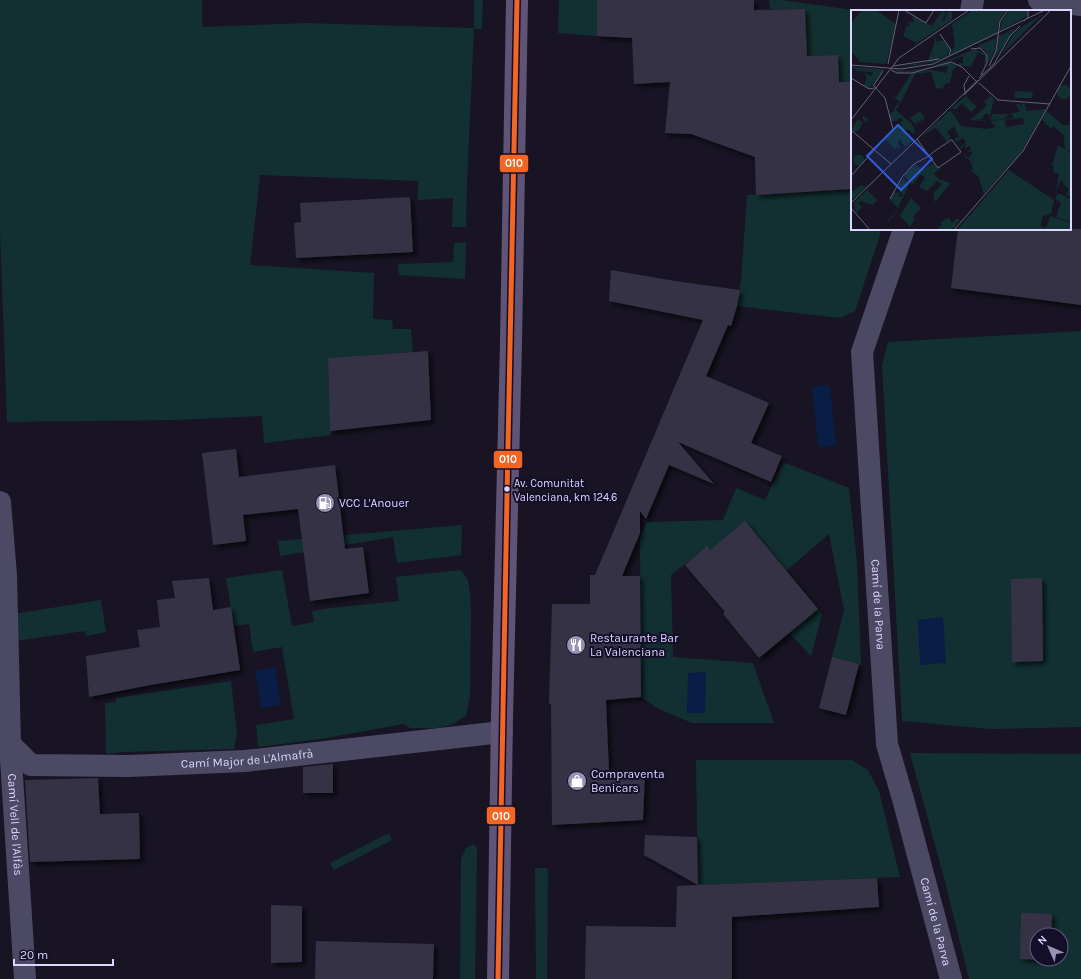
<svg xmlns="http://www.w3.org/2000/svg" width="1081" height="979" font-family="Karla,sans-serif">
	<defs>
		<filter id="shadow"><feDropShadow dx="3.5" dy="3.5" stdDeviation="2" flood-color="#0009"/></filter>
	</defs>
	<rect width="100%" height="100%" fill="#181423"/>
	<!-- green -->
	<g fill="#123031" fill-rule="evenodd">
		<polygon points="0,0 202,0 202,27 305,23 474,28 474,0 483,0 482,29 474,29 467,183 466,227 452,227 453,198 418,200 418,181 260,175 250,265 374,273 373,319 392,320 393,329 411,329 413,352 328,358 331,435 264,443 262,416 176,420 7,422 0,229"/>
		<polygon points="559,0 597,0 597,36 558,33"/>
		<polygon points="769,0 780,0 861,11 852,11 852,82 839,82 838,55 807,56 805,9 770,9"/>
		<polygon points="852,190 852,229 882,229 855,311 840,318 737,306 741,281 747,195"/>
		<polygon points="466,242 465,279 399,275 398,264 453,262 454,243"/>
		<polygon points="1081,331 1081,727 991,729 902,721 882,365 888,342"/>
		<polygon points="783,462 849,488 857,562 861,665 832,657 844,610 829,534 786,571 745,522 710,550 707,547 671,575 673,657 753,663 774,723 692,723 659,709 641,697 640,538 647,522 723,520 736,488 765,500"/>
		<polygon points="462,525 461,555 397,563 393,537 280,556 278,541"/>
		<polygon points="282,570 292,626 314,622 312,611 331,608 399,601 396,577 461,570 468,580 470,593 471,612 470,696 466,716 451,725 436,728 410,728 404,724 320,739 258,747 256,725 294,719 282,647 253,652 249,624 234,626 226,578"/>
		<polygon points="101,600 106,632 86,636 85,631 15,641 13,614"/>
		<polygon points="818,609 822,614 811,656 789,633"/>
		<polygon points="231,681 237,734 234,749 124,752 106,754 105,703 116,702 116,698"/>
		<path d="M 910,753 L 1081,754 L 1081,979 L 969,979 L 944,878 ZM 1037,935 L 1061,935 L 1061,959 L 1037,959 Z"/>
		<polygon points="696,760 852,760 868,770 879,791 900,877 698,885"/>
		<polygon points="389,833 392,840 334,870 330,863"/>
		<polygon points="473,844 477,848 475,979 460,979 461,859 466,848"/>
		<polygon points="535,868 546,868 548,870 547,979 536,979"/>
	</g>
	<!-- water -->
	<g fill="#091d46">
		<polygon points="830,385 836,446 818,447 812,386"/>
		<polygon points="943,617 946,663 920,665 918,620"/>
		<polygon points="275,667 281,705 261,708 255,671"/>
		<polygon points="706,672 705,713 687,713 688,673"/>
	</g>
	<!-- building -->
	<g fill="#363245" filter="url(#shadow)">
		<polygon points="597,0 754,0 754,10 805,9 807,56 838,55 839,82 852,82 852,189 756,195 755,157 691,134 665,133 670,82 634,84 632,38 597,36"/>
		<polygon points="410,197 413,252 296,258 294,223 301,222 300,203"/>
		<polygon points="958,229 1081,229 1081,305 951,288"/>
		<polygon points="611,270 675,281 740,290 737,306 731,326 728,325 706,376 769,403 751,443 782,456 771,482 678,442 714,484 669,465 646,519 640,511 640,533 622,576 640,576 641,697 606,700 609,772 645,773 643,820 552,825 551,704 549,704 552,604 590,604 590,575 595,575 703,320 609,301"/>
		<polygon points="428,351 431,420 330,431 328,358"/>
		<polygon points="236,449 239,477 335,465 345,549 363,547 369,593 310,601 298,509 243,515 246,541 213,545 202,453"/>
		<polygon points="745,521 818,609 759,658 723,614 725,612 685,565 707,546 710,550"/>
		<polygon points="209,578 213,610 231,607 240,670 145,686 89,697 86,656 140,647 137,630 160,627 157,600 175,598 172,581"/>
		<polygon points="1042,578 1043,661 1012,662 1011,579"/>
		<polygon points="832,657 859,664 846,715 819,708"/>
		<polygon points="333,764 333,793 303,793 303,767"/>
		<polygon points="98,778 100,814 139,813 140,859 30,862 25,780"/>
		<polygon points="645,835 697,837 698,885 877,878 879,907 732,917 732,979 585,979 586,926 676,927 677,886 698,885 644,855"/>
		<polygon points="271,905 302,906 302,962 271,963"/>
		<polygon points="1021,913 1052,914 1051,935 1037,935 1037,959 1051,959 1051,960 1020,959"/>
		<polygon points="316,941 434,944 433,979 315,979"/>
	</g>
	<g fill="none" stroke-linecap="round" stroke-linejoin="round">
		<!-- minor -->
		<g stroke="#4b4964" stroke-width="22">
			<polyline points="1039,0 1081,5"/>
			<polyline points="971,11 973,0"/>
			<path id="s1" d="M 904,229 L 862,352 L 887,744 L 903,799 L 951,979"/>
			<path id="s2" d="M 0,502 L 6,575 L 10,744 L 25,979"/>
			<path id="s3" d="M 0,744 L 10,744 L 31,765 L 129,766 L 245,761 L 502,732"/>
		</g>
		<!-- major -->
		<polyline stroke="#5f5475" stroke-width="22" points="498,979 502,717 511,342 517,0"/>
		<!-- bus-1 casing -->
		<g stroke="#140e29" stroke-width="8">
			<path id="bus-1" d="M 498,979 C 503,653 511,326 517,0"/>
		</g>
		<!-- bus-1 -->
		<use href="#bus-1" stroke="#f26522" stroke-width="5"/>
	</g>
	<!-- icons -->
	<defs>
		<g id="fuel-disc" transform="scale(1)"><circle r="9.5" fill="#9793b2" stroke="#140e29"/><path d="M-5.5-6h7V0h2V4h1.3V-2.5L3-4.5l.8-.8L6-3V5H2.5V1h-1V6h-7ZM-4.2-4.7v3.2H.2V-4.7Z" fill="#fff"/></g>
		<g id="restaurant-disc" transform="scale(1)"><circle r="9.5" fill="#9793b2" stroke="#140e29"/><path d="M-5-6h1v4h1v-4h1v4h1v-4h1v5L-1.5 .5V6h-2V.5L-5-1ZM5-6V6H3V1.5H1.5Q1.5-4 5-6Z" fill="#fff"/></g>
		<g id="shop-disc" transform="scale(1)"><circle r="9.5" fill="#9793b2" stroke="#140e29"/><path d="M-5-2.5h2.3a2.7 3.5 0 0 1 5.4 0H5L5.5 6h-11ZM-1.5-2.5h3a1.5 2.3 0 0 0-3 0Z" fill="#fff"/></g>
	</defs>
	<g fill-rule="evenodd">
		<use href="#fuel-disc" x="325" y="503"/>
		<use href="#restaurant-disc" x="576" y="645"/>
		<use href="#shop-disc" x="577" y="781"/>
	</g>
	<!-- markers -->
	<circle fill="#dcd7ff" stroke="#140e29" stroke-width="1.5" cx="507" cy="489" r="3.5"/>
	<g text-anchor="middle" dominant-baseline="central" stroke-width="4" stroke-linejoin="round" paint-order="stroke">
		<!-- bus labels -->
		<g font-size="11" fill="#dcd7ff" stroke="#140e29" text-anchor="start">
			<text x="514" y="483">Av. Comunitat<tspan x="514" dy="14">Valenciana, km 124.6</tspan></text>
		</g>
		<!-- poi labels -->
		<g font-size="12" fill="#dcd7ff" stroke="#140e29" text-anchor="start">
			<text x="339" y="503">VCC L'Anouer</text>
			<text x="590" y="638">Restaurante Bar<tspan x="590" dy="14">La Valenciana</tspan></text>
			<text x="591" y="774">Compraventa<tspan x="591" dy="14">Benicars</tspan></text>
		</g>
		<!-- street labels -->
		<g font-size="12" fill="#dcd7ff" stroke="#140e29">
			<text stroke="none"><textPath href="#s1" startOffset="383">Camí de la Parva</textPath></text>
			<text stroke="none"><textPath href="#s3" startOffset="256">Camí Major de L'Almafrà</textPath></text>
			<text stroke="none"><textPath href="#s2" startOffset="323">Camí Vell de l'Alfàs</textPath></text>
			<text stroke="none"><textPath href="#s1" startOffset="707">Camí de la Parva</textPath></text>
		</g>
	</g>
	<!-- overview -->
	<g transform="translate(851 10)">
		<rect width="220" height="220" fill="#181423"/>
		<path d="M 11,0 L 25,0 L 45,14 L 35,54 L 9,52 L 0,41 L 0,13 ZM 122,0 L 155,0 L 148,10 L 146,23 L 103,44 L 85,51 L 67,55 L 45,56 L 73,53 L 100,44 L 104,34 L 101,14 ZM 159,0 L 176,0 L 176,6 L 149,21 L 151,10 ZM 91,1 L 95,3 L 91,10 L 93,11 L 97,1 L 101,2 L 101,10 L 66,33 L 52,26 L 56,16 L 59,15 L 57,11 L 62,13 L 63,10 L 61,5 L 81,16 ZM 192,4 L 175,20 L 151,44 L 161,26 L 170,17 ZM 165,18 L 143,49 L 148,26 ZM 84,25 L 86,32 L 92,30 L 100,40 L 93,47 L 77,51 L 83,34 ZM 145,28 L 144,40 L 138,53 L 136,42 L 127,36 ZM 124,39 L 135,44 L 136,50 L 133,58 L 134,46 L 127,42 L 120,57 L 108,55 L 108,53 L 112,53 L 112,46 L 89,55 L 72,60 L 50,63 L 41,60 L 55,61 L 80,57 ZM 99,52 L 106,56 L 102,60 L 99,73 L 94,74 L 91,79 L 85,78 L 80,62 L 64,64 L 51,90 L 45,100 L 61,114 L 64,121 L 62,124 L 57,119 L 53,122 L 63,130 L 54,137 L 49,129 L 47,132 L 49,139 L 46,137 L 44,139 L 34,129 L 52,110 L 49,107 L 46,111 L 39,111 L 38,104 L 44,101 L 43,99 L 49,91 L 40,86 L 45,87 L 61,63 L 80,60 L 95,63 L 97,56 L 86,57 ZM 0,57 L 33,59 L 18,79 L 12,76 L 16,69 L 14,63 L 20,66 L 22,62 L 7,61 ZM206 82a7 7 0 1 1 14 0a7 7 0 1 1-14 0ZM 164,81 L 182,82 L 181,88 L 164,88 ZM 115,86 L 126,97 L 120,102 L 111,93 L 102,102 L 104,98 L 99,99 ZM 140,86 L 143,89 L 138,110 L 138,104 L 133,104 L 132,109 L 125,109 L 138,111 L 119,110 L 136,95 L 133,91 ZM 171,93 L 174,94 L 175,101 L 195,99 L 169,144 L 133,184 L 127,166 L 120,161 L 122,159 L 119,151 L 111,144 L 120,149 L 118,145 L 121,145 L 121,142 L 116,142 L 120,140 L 119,136 L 114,138 L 115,133 L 110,139 L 109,137 L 115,132 L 112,128 L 106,132 L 103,129 L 108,127 L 103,116 L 96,122 L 100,127 L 96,132 L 85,118 L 72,125 L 98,101 L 100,101 L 110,116 L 136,119 L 145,117 L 139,111 L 163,108 L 160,103 L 169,102 L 165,94 L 169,94 L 171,100 ZM 172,108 L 173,114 L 155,117 L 154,110 ZM 142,96 L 141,104 L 158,104 L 153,109 L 140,110 ZM 69,101 L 74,108 L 66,115 L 67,118 L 65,115 L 73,108 L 64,114 L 59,108 ZM 196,101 L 211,115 L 220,115 L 220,142 L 214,139 L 213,126 L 203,116 L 200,119 L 191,110 ZM 13,106 L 18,110 L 11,114 L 8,120 L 4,122 L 0,120 L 7,109 L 12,113 L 14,111 L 11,107 ZM 207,135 L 220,143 L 220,187 L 215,185 L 218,179 L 212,174 L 212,171 L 210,170 L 205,181 L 208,164 L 202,162 L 203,156 L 201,155 ZM2.5 150a5.5 5.5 0 1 1 11 0a5.5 5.5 0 1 1-11 0ZM 82,153 L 92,161 L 89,159 L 83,163 L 87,169 L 100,173 L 84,192 L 82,184 L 91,174 L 86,171 L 76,181 L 68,177 L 74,168 L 70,164 L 61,175 L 53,166 L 64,154 L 71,160 ZM 158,160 L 203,190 L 200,204 L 192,206 L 189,216 L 195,218 L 199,206 L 220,213 L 220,220 L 106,220 ZM 52,168 L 58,175 L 44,203 L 39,210 L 36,212 L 47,198 L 39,190 L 43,182 L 49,183 L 47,186 L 50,187 L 52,185 L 46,178 ZM 19,172 L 6,186 L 0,190 L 0,182 L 10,175 L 13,177 ZM 16,180 L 26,190 L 21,195 L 10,191 L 7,193 L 11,197 L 5,203 L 3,193 ZM 207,183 L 220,189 L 219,212 L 205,207 L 210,193 L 204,189 ZM 60,188 L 70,198 L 62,207 L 64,209 L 59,217 L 49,206 ZM 98,207 L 101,213 L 106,208 L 109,210 L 101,220 L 86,220 L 91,215 L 90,212 Z" fill="#123031" fill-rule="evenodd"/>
		<path fill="none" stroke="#66627b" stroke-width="1" d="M 53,0 L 75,13 L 83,0M 173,11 L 177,7 L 177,0M 89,24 L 100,40 L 98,45M 120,39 L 129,38 L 136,45 L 136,53 L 130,65M 37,54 L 48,0M 0,55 L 50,59 L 82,54 L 194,0M 42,56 L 88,49M 138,56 L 145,41 L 149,11 L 157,0M 40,60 L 46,63 L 61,63 L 100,52 L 111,57 L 125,71M 0,68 L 18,79 L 23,78M 128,68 L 143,54 L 159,26 L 169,16M 128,73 L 147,90 L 199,94M 22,76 L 32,61M 114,82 L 113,75 L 118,66M 113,85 L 200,0M 0,110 L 48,48 L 118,0M 0,120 L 40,154M 0,166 L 42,119 L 34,88 L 23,76M 39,189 L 51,167 L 63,154 L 76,147 L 78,146 L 81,143 L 100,130 L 101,130 L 110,142 L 87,158 L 78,146 L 66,129M 0,193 L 127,70M 0,198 L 19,220M 103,220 L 172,141 L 220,56"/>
		<path fill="#305cdc" fill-opacity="0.15" stroke="#305cdc" stroke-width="2" d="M 47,115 L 81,149 L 50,180 L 16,146 Z"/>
		<rect width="220" height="220" fill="none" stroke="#dcd7ff" stroke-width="2"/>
	</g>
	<g stroke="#140e29" stroke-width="1.5">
		<rect x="499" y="154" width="30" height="19" rx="4" fill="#f26522"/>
		<rect x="493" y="450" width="30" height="19" rx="4" fill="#f26522"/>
		<rect x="486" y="806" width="30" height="19" rx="4" fill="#f26522"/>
	</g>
	<g font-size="11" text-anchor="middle" font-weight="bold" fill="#fff">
		<text x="514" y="167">010</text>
		<text x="508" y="463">010</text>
		<text x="501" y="820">010</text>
	</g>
	<!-- north arrow -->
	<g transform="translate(1049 947) rotate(315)"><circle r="19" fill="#140e29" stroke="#645e7f"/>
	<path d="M0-3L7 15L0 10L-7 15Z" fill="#9793b2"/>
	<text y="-6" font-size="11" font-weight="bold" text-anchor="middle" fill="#dcd7ff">N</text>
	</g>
	<!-- scale -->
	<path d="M14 959v6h99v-6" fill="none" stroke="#dcd7ff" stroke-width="2"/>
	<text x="20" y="959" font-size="12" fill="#dcd7ff" stroke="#140e29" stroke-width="3" paint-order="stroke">20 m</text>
</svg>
